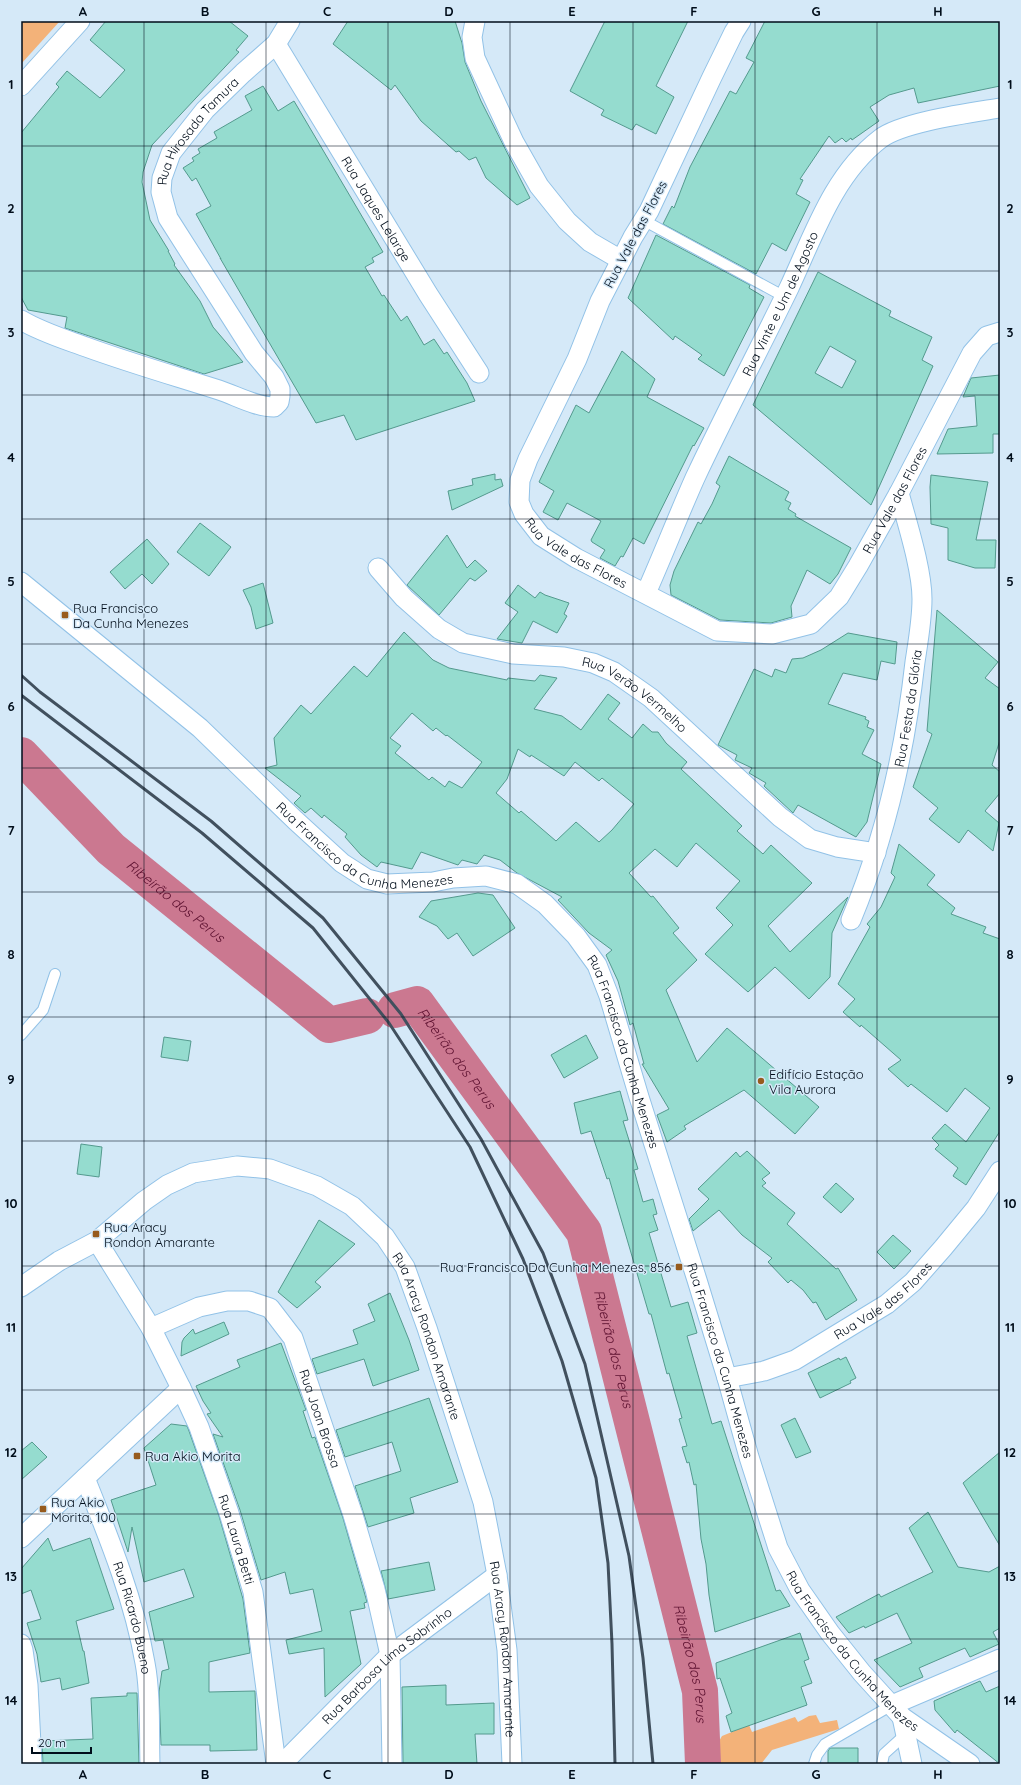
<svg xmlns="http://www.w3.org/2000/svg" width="1021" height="1785" font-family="Quicksand,sans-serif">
	<rect width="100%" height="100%" fill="#d5e9f8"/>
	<!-- green -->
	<g fill="#f3b279">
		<polygon points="21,21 60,21 21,64"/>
		<polygon points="816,1715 820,1723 837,1720 839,1729 772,1750 761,1764 716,1764 715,1748 722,1736 749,1725 752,1732 795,1717 798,1722 809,1716"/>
	</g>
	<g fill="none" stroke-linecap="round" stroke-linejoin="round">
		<!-- river -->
		<g stroke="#cb7890" stroke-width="36">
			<path id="s1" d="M 21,755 L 111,849 L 329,1025 L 367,1016"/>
			<path id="s2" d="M 395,1010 L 417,1004 L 584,1232 L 700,1691 L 703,1764"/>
		</g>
	</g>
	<!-- building -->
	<g fill="#95dccf" stroke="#549a8e" fill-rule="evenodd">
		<polygon points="106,21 229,21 248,36 236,50 239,52 152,145 143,172 142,182 150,220 169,251 168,251 175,264 174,265 200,301 213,327 243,362 204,374 65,328 67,317 28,310 21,297 21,133 59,87 56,84 67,71 100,98 125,70 90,40"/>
		<polygon points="348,21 455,21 462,43 465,62 481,101 530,198 517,205 486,178 476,157 469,160 459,151 456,152 421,121 395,85 391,90 333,44"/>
		<polygon points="605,21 688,21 656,86 674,97 656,134 636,124 632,130 601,115 604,110 570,91"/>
		<polygon points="765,21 1000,21 1000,86 918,103 914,88 889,95 870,107 879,121 852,140 851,138 846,142 842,138 835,143 829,136 800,179 803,180 796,194 810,202 786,251 772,243 756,274 663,224 672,206 674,208 690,167 730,91 736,94 754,62 746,58"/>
		<polygon points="263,86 278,111 294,101 383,252 372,258 374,262 365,267 382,296 384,295 401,321 407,316 424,345 434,339 444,354 447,352 467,383 475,401 356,440 344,415 316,423 220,258 221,259 196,214 211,206 196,178 192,181 183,168 194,161 192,158 200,153 198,149 217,138 214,132 252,110 245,96"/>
		<polygon points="656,235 750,285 749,288 764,297 724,376 698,359 702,355 675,336 673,340 628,298"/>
		<path d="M 818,272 L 891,311 L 889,316 L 932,337 L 922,360 L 933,366 L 871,505 L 753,405 ZM 830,346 L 856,361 L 842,388 L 815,373 Z"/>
		<polygon points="622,351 655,379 647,397 704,428 694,446 693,445 644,544 633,538 623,557 621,556 615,566 600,558 605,550 592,542 591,540 601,521 567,503 558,520 543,512 554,491 539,482 576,405 589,413"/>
		<polygon points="1000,375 1000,434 993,434 993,453 937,454 948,429 977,426 975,396 963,397 971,378"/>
		<polygon points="729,456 789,492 785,500 791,503 788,509 796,514 795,516 851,548 838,574 830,584 807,570 791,606 792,617 771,623 720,620 671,595 670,585 674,571 698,522 701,524 712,504 720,486 716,483"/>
		<polygon points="495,474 495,480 501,479 503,486 452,510 448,491 473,485 472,479"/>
		<polygon points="931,475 988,482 976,540 996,540 995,568 975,568 948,560 948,528 931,524 930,487"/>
		<polygon points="200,523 231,547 209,576 177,552"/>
		<polygon points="447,535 467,568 475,560 487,571 475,581 470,578 439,615 407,585"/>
		<polygon points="147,539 169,564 152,584 142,574 125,589 110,572"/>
		<polygon points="263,583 273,623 256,629 251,607 243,590"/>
		<polygon points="518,585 535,598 540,592 545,595 569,603 564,614 567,616 557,633 533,621 522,643 497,639 518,612 505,603"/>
		<polygon points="937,610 998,662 985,678 1000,689 1000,740 992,765 1000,772 1000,793 985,811 999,823 993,851 968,830 959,843 929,819 938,808 913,787 932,734 927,731"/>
		<path d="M 404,632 L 433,660 L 449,668 L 507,680 L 508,678 L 535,681 L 540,675 L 557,678 L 534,709 L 562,716 L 581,730 L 608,694 L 620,703 L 608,719 L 632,738 L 643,724 L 652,732 L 658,732 L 666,743 L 687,762 L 681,769 L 742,826 L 737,831 L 763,854 L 771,845 L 812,883 L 768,926 L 790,952 L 848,897 L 832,933 L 830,977 L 809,999 L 775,967 L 748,992 L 705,954 L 733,925 L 716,908 L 740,881 L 696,843 L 677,867 L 655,849 L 629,873 L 651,897 L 653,896 L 679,928 L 673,933 L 697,960 L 666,990 L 697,1062 L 727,1028 L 819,1107 L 795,1134 L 744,1090 L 684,1126 L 686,1129 L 667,1142 L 657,1115 L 669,1109 L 642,1064 L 644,1064 L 633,1023 L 630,1025 L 618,981 L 606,955 L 612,950 L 589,933 L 558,900 L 562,897 L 517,873 L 500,860 L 484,855 L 477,864 L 462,860 L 458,865 L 421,852 L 412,869 L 381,862 L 377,867 L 361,855 L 345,837 L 347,834 L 324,815 L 322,818 L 311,808 L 305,813 L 294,803 L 301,796 L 265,768 L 277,765 L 274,738 L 301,705 L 311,714 L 354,666 L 367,677 ZM 412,713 L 433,731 L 436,728 L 446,736 L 447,735 L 482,762 L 462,788 L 449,781 L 445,787 L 432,777 L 429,780 L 395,753 L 401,746 L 390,738 ZM 518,749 L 530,757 L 531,755 L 564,776 L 575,762 L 599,781 L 602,778 L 634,804 L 612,830 L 599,842 L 576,822 L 556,841 L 521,811 L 519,813 L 496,793 L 507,779 Z"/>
		<polygon points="848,633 897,642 895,664 881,661 877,680 843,673 828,704 866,717 865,719 869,721 867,727 874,730 862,754 881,764 867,822 856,837 798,805 793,813 764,786 766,783 749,773 752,768 735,760 737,755 718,745 754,669 772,677 775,669 786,673 792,659 803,658 821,650"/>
		<polygon points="899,844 935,875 927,885 955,908 951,914 986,927 983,933 1000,939 1000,1131 966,1185 953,1176 958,1168 935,1149 939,1145 932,1138 945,1124 966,1142 990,1108 965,1088 947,1112 911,1084 908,1087 888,1069 901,1060 861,1025 860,1027 843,1012 855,999 838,984 870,927 867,924 881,907 895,877 891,873"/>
		<polygon points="478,893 493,895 515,928 473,956 457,933 448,939 437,926 419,917 431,901"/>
		<polygon points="586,1035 598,1058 564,1078 551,1055"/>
		<polygon points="164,1037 191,1041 188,1061 161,1057"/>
		<polygon points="620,1091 628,1120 623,1121 638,1169 634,1170 643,1202 653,1199 657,1214 653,1215 658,1230 649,1233 671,1307 688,1302 697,1333 687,1336 712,1424 721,1421 776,1591 780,1590 790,1606 715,1632 709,1595 706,1564 701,1539 696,1484 694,1485 689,1462 687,1463 682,1447 687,1446 679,1419 682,1418 669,1373 667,1374 651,1314 649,1314 609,1178 607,1179 591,1131 581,1134 574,1103"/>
		<polygon points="81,1144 102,1147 99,1177 77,1174"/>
		<polygon points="747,1151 770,1173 762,1179 766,1183 762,1186 795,1213 787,1224 836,1269 838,1268 857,1300 826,1320 816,1302 813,1303 803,1290 791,1280 788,1283 768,1262 772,1258 742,1235 719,1210 693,1231 689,1219 709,1199 698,1189 736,1152 740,1157"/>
		<polygon points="836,1183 854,1199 841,1213 823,1197"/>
		<polygon points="319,1220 355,1244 315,1282 321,1287 297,1308 278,1292"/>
		<polygon points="893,1235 911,1251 894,1269 877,1252"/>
		<polygon points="390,1293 409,1340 419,1370 373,1386 364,1359 317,1374 312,1359 358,1344 353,1330 375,1321 368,1304"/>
		<polygon points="224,1322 229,1334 181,1356 182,1342 184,1338 193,1329 195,1334"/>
		<polygon points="281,1343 306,1410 303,1411 312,1438 315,1437 343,1518 367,1602 364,1603 365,1608 350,1611 361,1664 325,1697 324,1648 289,1654 286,1640 322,1631 313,1589 290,1594 285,1572 261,1580 240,1510 213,1434 223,1437 207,1414 211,1413 203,1401 196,1386 240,1367 237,1360"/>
		<polygon points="846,1357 856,1378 850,1381 851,1383 820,1398 808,1373 839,1358 840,1360"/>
		<polygon points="429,1398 458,1482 410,1498 414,1513 368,1527 355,1486 401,1471 392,1442 345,1457 336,1430"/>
		<polygon points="795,1418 811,1452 796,1458 781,1425"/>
		<polygon points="171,1424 187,1426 189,1431 219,1516 243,1599 250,1653 209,1662 209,1692 255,1691 257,1750 210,1751 210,1745 161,1745 159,1692 162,1671 169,1669 163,1640 155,1641 149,1612 194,1597 184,1569 144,1582 132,1527 128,1552 111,1500 156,1485 144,1448"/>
		<polygon points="32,1442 47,1457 21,1480 21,1451"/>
		<polygon points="1000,1452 1000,1546 963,1483"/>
		<polygon points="928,1512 958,1567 989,1572 1000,1566 1000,1628 993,1632 999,1644 970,1657 965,1648 919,1668 923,1677 900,1687 874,1660 912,1643 897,1613 865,1628 864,1626 849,1633 836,1617 879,1594 881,1597 933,1572 909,1528"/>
		<polygon points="48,1538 53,1551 90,1538 114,1609 76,1621 83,1651 84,1651 89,1683 62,1690 60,1678 41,1682 37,1654 27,1623 41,1619 31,1590 21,1594 21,1569"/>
		<polygon points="429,1562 435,1590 388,1599 381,1571"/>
		<polygon points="800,1633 809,1659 804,1661 812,1683 801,1687 807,1705 731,1732 726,1716 732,1713 720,1678 717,1679 716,1663"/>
		<polygon points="980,1681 986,1692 1000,1686 1000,1764 957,1730 955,1733 935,1710 934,1701"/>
		<polygon points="446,1685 446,1705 494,1703 494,1734 475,1734 477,1764 403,1764 402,1687"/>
		<polygon points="127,1693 137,1693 139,1764 43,1764 42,1741 93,1739 91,1698 127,1696"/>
		<polygon points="830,1748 858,1748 858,1764 828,1764 828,1751"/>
	</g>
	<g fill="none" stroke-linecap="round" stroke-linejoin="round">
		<!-- service casing -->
		<g stroke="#92c2e7" stroke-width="12">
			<g id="service">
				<polyline points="643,220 785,297"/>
				<polyline points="21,1035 43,1010 55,974"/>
				<polyline points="814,1764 817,1755 825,1744 892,1705"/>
				<polyline points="882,1764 884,1754 906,1734"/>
			</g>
		</g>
		<!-- minor casing -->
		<g stroke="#92c2e7" stroke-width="21">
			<g id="minor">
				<polyline points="475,21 472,37 475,58 514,142 539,186 567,221 590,242 621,260"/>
				<path id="s3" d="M 741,21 L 734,32 L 712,77 L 649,211 L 633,237 L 600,301 L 577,359 L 528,459 L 520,480 L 519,502 L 524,514 L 541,536 L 576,558 L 717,631 L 772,634 L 811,624 L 839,597 L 858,566 L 899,493 L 972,353 L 987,336 L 1000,332"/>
				<path id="s4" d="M 276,44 L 428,294 L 479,373"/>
				<polyline points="21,86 80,21"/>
				<path id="s5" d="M 21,320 C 41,332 64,339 86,347 C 130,363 175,376 219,390 C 237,396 256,407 274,407 L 279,402 L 280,396 L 280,389 L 274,377 L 254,353 L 168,218 L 161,192 L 162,178 L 171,153 L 205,110 L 243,73 L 276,44 L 290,21"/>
				<path id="s6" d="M 378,568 L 404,598 L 439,629 L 463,643 L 513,654 L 564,657 L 593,663 L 614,672 L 651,698 L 780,817 L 810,839 L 837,847 L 876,853"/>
				<path id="s7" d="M 21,582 L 200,728 L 295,820 L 342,863 L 367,879 L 387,884 L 433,882 L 453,878 L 486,876 L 517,884 L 545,904 L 576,936 L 597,965 L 609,996 L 639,1097 L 697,1280 L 727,1378 L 749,1457 L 778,1548 L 800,1590 L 830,1633 L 862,1673 L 902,1717 L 970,1764"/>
				<path id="s8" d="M 646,593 C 663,555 678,516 695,478 C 725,414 758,352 789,288 C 813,237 833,175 880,139 C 902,122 970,113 1000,108"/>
				<path id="s9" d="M 851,920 C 886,836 905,752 915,662 C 918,642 922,620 922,599 C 922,569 907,523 899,493"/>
				<path id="s10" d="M 97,1241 L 151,1328 L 181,1388 L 199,1427 L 229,1513 L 253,1592 L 276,1764"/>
				<path id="s11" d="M 21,1287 L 59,1261 L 97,1241 L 144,1201 L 167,1185 L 193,1173 L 237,1166 L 270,1169 L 317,1186 L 352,1206 L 385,1237 L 405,1267 L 427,1328 L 483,1502 L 497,1575 L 507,1650 L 512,1764"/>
				<path id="s12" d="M 151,1328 L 199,1307 L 227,1301 L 249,1301 L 270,1308 L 293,1338 L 353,1515 L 375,1589 L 390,1655 L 392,1764"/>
				<path id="s13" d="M 727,1378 L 764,1371 L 795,1360 L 887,1304 L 913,1282 L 943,1248 L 976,1208 L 1000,1171"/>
				<path id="s14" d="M 85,1478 C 109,1538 134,1599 145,1663 C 151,1694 149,1733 150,1764"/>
				<polyline points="21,1538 181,1388"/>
				<polyline points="21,1644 23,1650 28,1685 32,1764"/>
				<polyline points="892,1705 1000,1659"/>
				<polyline points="902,1717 912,1764"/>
				<path id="s15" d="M 282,1764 L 390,1655 L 497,1575"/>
			</g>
		</g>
		<!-- service -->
		<use href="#service" stroke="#fff" stroke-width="10"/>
		<!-- minor -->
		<use href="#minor" stroke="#fff" stroke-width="19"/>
		<!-- rail -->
		<g stroke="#41505e" stroke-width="3">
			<polyline points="21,675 40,692 211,821 323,918 401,1014 481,1139 543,1253 585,1364 629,1556 643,1658 653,1764"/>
			<polyline points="21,695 202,833 313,928 389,1023 470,1147 523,1259 562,1361 596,1478 608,1563 612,1644 615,1764"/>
		</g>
	</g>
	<!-- grid -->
	<path fill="none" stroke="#000d1a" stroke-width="1" stroke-opacity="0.55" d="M 144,21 L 144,1764M 266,21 L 266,1764M 388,21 L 388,1764M 510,21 L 510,1764M 633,21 L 633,1764M 755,21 L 755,1764M 877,21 L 877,1764M 21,146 L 1000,146M 21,271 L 1000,271M 21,395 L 1000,395M 21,519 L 1000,519M 21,644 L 1000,644M 21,768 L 1000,768M 21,892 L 1000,892M 21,1017 L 1000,1017M 21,1141 L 1000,1141M 21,1266 L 1000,1266M 21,1390 L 1000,1390M 21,1514 L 1000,1514M 21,1639 L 1000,1639"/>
	<!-- markers -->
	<g fill="#975b1d" stroke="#d5e9f8" stroke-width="1.5">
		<rect x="61" y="611" width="8" height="8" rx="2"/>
		<circle cx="761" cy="1081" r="4"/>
		<rect x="92" y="1230" width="8" height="8" rx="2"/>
		<rect x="675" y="1263" width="8" height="8" rx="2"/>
		<rect x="133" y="1452" width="8" height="8" rx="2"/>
		<rect x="39" y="1505" width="8" height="8" rx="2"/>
	</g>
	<g text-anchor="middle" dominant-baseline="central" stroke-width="3" stroke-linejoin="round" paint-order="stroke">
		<!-- street labels -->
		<g font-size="13" fill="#000d1a" stroke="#d5e9f8">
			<text stroke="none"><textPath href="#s5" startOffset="593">Rua Hirosada Tamura</textPath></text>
			<text stroke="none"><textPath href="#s4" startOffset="193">Rua Jaques Lelarge</textPath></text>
			<text transform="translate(635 234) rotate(-62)">Rua Vale das Flores</text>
			<text stroke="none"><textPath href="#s8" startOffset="319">Rua Vinte e Um de Agosto</textPath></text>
			<text stroke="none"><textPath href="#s3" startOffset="1019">Rua Vale das Flores</textPath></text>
			<text stroke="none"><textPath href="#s3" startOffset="611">Rua Vale das Flores</textPath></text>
			<text stroke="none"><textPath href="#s6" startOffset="298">Rua Verão Vermelho</textPath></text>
			<text stroke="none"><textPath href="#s9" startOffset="220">Rua Festa da Glória</textPath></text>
			<text stroke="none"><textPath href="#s7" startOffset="442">Rua Francisco da Cunha Menezes</textPath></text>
			<text stroke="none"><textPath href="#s7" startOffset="814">Rua Francisco da Cunha Menezes</textPath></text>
			<text stroke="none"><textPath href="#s13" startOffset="177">Rua Vale das Flores</textPath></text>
			<text stroke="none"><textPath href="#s11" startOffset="529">Rua Aracy Rondon Amarante</textPath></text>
			<text stroke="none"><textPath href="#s7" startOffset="1138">Rua Francisco da Cunha Menezes</textPath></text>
			<text stroke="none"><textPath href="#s12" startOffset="248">Rua Joan Brossa</textPath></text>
			<text stroke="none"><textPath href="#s10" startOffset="331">Rua Laura Betti</textPath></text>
			<text stroke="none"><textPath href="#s14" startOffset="148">Rua Ricardo Bueno</textPath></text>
			<text stroke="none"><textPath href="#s7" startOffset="1462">Rua Francisco da Cunha Menezes</textPath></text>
			<text stroke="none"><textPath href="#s11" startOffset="853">Rua Aracy Rondon Amarante</textPath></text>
			<text stroke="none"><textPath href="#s15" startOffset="144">Rua Barbosa Lima Sobrinho</textPath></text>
		</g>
		<!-- poi labels -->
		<g font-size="13" fill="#000d1a" stroke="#d5e9f8" text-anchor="start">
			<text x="73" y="608">Rua Francisco<tspan x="73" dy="15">Da Cunha Menezes</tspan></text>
			<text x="769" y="1074">Edifício Estação<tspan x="769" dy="15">Vila Aurora</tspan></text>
			<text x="104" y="1227">Rua Aracy<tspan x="104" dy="15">Rondon Amarante</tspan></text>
			<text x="671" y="1267" text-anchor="end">Rua Francisco Da Cunha Menezes, 856</text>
			<text x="145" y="1456">Rua Akio Morita</text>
			<text x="51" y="1502">Rua Akio<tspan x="51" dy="15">Morita, 100</tspan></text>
		</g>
		<!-- water labels -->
		<g font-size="14" font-style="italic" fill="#5c102f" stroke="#d5e9f8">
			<text stroke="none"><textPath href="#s1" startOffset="213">Ribeirão dos Perus</textPath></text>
			<text stroke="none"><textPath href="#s2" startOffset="90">Ribeirão dos Perus</textPath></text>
			<text stroke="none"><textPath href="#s2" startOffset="426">Ribeirão dos Perus</textPath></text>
			<text stroke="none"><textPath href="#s2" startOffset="750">Ribeirão dos Perus</textPath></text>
		</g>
	</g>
	<!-- border -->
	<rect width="1021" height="1785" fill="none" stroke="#d5e9f8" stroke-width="44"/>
	<!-- scale -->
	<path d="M32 1747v6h59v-6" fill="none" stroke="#000d1a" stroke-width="2"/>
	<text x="38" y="1747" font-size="12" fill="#000d1a" stroke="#d5e9f8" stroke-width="3" paint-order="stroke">20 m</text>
	<rect x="22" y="22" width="977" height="1741" fill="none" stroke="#000d1a" stroke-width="1.5"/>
	<g font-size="13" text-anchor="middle" font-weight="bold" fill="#000d1a">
		<text x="83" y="16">A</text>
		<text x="205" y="16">B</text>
		<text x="327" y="16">C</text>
		<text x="449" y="16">D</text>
		<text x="572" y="16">E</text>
		<text x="694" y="16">F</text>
		<text x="816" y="16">G</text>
		<text x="938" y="16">H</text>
		<text x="11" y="89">1</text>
		<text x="1010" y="89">1</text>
		<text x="11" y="213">2</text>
		<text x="1010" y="213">2</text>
		<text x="11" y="337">3</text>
		<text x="1010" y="337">3</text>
		<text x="11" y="462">4</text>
		<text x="1010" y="462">4</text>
		<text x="11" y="586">5</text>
		<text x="1010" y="586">5</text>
		<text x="11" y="711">6</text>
		<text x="1010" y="711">6</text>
		<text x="11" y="835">7</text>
		<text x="1010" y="835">7</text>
		<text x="11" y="959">8</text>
		<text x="1010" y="959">8</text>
		<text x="11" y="1084">9</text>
		<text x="1010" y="1084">9</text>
		<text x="11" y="1208">10</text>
		<text x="1010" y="1208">10</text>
		<text x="11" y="1332">11</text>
		<text x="1010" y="1332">11</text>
		<text x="11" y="1457">12</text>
		<text x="1010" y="1457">12</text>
		<text x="11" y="1581">13</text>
		<text x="1010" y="1581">13</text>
		<text x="11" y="1705">14</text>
		<text x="1010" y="1705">14</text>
		<text x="83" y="1779">A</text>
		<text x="205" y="1779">B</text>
		<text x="327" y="1779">C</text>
		<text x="449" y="1779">D</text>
		<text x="572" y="1779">E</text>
		<text x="694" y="1779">F</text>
		<text x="816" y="1779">G</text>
		<text x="938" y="1779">H</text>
	</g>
</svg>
